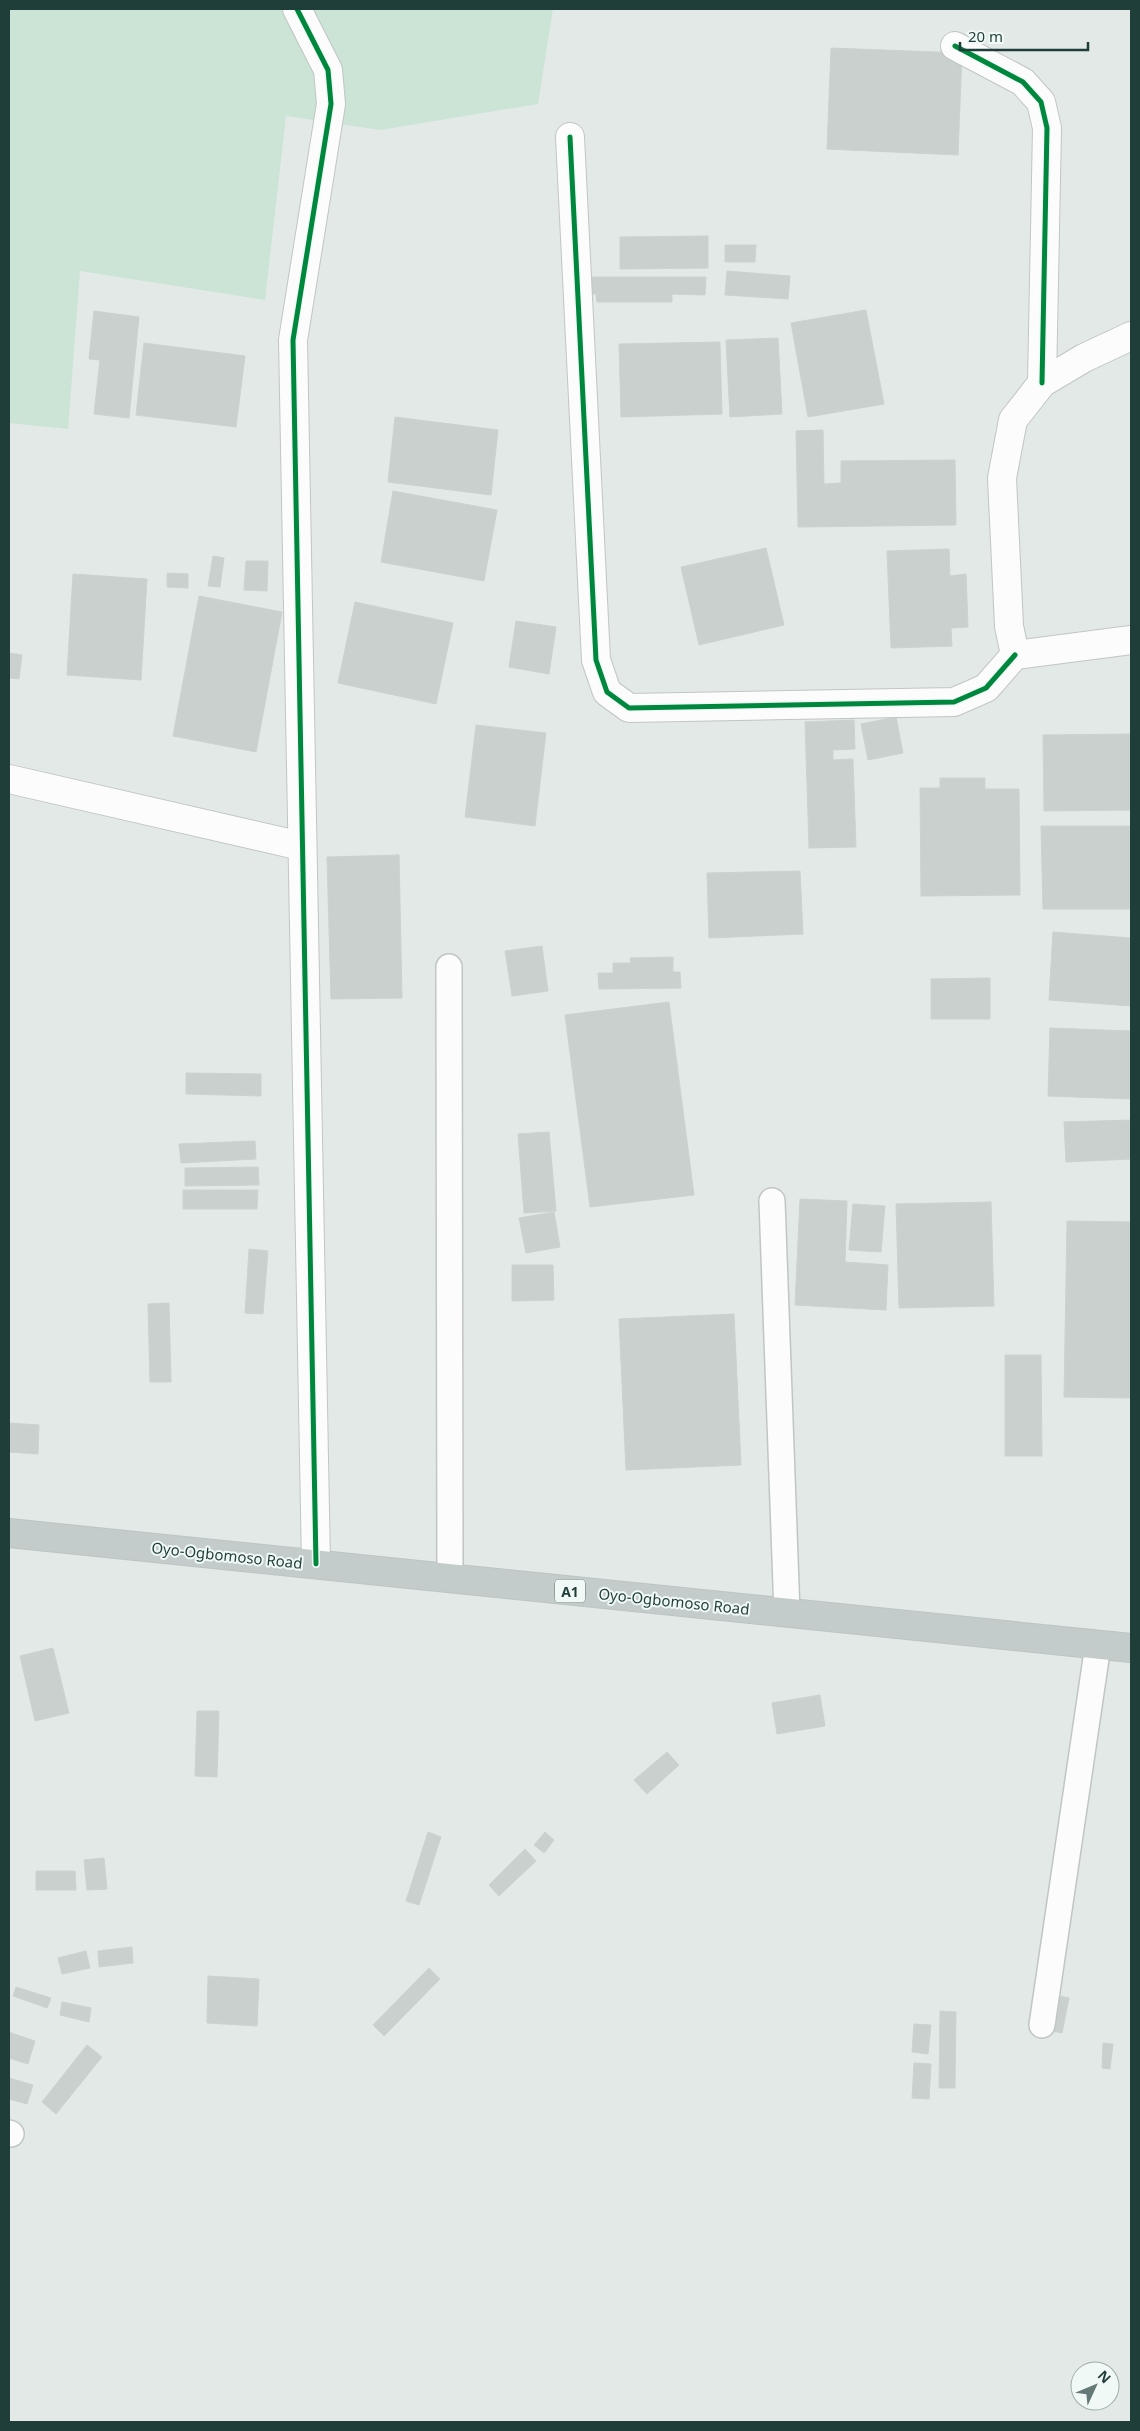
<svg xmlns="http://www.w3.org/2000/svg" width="1140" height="2431" font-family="'Noto Sans',sans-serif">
	<rect width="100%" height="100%" fill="#e3e9e7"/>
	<!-- green -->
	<polygon fill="#cbe4d5" points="9,9 553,9 538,104 380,130 286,116 265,300 80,271 68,429 9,423"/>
	<!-- building -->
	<g fill="#cad0ce" stroke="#ccd2d0">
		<polygon points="831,48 962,53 958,155 827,149"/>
		<polygon points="708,236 708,268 620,269 620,237"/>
		<polygon points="725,245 756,245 755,262 725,262"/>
		<polygon points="727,271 790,276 788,299 725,295"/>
		<polygon points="587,277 706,277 705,295 672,294 672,302 597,302 596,294 586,294"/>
		<polygon points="866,310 884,404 808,417 791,323"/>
		<polygon points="94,311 139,317 129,418 94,414 100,360 89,359"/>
		<polygon points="778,338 782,414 730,417 726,340"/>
		<polygon points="720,342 722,414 621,417 619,344"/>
		<polygon points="144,343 245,356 236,427 136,415"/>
		<polygon points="395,417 498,430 491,495 388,482"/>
		<polygon points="823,430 824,484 841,483 841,461 955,460 956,525 798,527 796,431"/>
		<polygon points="393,491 497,510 484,581 381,562"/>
		<polygon points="766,548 784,625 699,645 681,567"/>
		<polygon points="949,549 950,576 966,574 968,627 951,628 952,646 891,648 887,551"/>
		<polygon points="213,556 224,558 220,587 208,586"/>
		<polygon points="246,561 268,561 267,591 244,590"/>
		<polygon points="167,573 188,574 188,588 167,587"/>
		<polygon points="73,574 147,579 141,680 67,675"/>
		<polygon points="199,596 282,612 256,752 173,736"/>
		<polygon points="355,602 453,623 436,704 338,683"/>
		<polygon points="516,621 556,627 549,674 509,667"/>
		<polygon points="9,653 22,655 19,679 9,678"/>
		<polygon points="896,717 903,753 868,760 861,724"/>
		<polygon points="854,720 855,749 833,750 833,760 853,759 856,847 809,848 805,722"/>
		<polygon points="476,725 546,733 535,826 465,817"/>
		<polygon points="1131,734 1131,810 1044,811 1043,735"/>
		<polygon points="940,778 985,778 985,789 1019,789 1020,895 921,896 920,788 940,788"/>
		<polygon points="1041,826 1131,826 1131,909 1043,909"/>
		<polygon points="399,855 402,998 331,999 327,857"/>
		<polygon points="800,871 803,934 709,938 707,873"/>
		<polygon points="1053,932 1131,938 1131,1006 1049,1000"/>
		<polygon points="542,946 548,991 512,996 505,951"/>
		<polygon points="673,957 673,972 680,972 681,988 599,989 598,973 613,973 613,963 631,963 630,958"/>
		<polygon points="990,978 990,1019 931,1019 931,979"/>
		<polygon points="669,1002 694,1195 590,1207 565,1015"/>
		<polygon points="1050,1028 1131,1031 1131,1099 1048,1096"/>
		<polygon points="186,1073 261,1074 261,1096 186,1094"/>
		<polygon points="1131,1120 1131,1159 1066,1162 1064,1122"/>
		<polygon points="549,1132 556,1211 524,1213 518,1134"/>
		<polygon points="255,1141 256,1159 181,1163 179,1144"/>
		<polygon points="258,1167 259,1185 185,1186 185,1168"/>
		<polygon points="183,1190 258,1190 257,1209 183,1209"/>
		<polygon points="800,1199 847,1201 845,1262 888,1265 886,1310 795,1305"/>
		<polygon points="991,1202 994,1306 899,1308 896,1204"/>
		<polygon points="853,1204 885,1206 881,1252 849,1250"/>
		<polygon points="554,1212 560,1247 526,1253 519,1218"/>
		<polygon points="1067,1221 1131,1222 1131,1398 1064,1397"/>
		<polygon points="249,1249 268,1251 263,1314 245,1313"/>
		<polygon points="512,1265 553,1265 554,1300 512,1301"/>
		<polygon points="169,1303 171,1382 150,1382 148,1304"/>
		<polygon points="734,1314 741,1465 626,1470 619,1319"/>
		<polygon points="1005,1355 1041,1355 1042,1456 1005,1456"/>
		<polygon points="9,1423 39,1425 38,1454 9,1452"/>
		<polygon points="53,1648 69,1713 35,1721 20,1656"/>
		<polygon points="820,1695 825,1726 777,1734 772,1703"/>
		<polygon points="197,1711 219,1711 217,1777 195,1776"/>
		<polygon points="667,1752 679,1765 647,1794 634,1780"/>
		<polygon points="428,1832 441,1837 419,1905 406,1901"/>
		<polygon points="545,1832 554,1840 544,1853 534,1845"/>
		<polygon points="525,1849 536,1861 499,1896 489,1885"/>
		<polygon points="104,1858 107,1889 87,1890 84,1860"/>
		<polygon points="36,1871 75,1871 76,1890 36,1890"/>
		<polygon points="132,1947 133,1963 99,1967 98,1951"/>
		<polygon points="86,1951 90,1968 62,1974 58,1958"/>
		<polygon points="429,1968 440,1979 384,2036 373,2025"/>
		<polygon points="208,1976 259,1979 257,2026 207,2023"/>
		<polygon points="16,1987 51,1998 47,2008 13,1996"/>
		<polygon points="1058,1996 1069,1998 1062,2033 1051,2031"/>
		<polygon points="62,2002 91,2008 89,2022 60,2015"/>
		<polygon points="940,2011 956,2012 955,2088 939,2088"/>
		<polygon points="914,2024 931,2025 928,2054 912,2052"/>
		<polygon points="9,2032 35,2041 28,2064 9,2058"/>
		<polygon points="1103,2043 1113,2044 1110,2069 1102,2068"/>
		<polygon points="87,2045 102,2057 56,2114 42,2102"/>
		<polygon points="914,2063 931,2064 929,2099 912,2098"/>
		<polygon points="9,2078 33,2085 27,2104 9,2099"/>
	</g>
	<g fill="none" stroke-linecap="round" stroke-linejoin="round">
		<!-- service casing -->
		<g stroke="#c0c6c4" stroke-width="28">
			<g id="service">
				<polyline points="449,967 450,1578"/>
				<polyline points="772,1201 787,1613"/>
				<polyline points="1042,2025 1098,1645"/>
				<polyline points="9,2133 11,2134"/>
			</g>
		</g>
		<!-- minor casing -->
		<g stroke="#c0c6c4" stroke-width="30">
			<g id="minor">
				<polyline points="297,9 328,70 331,104 293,340 316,1564"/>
				<polyline points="955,46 1023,82 1041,102 1047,128 1042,383"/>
				<polyline points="570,137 596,660 607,692 629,708 954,702 986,688 1015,655"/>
				<polyline points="1131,336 1084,358 1042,383 1013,420 1002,478 1009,626 1015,655 1131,640"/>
				<polyline points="9,779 301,846"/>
			</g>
		</g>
		<!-- trunk casing -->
		<g stroke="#bbc5c3" stroke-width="30">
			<polyline id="trunk" points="9,1533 1131,1648"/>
		</g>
		<!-- service -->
		<use href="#service" stroke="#fbfcfb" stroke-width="25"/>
		<!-- minor -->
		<use href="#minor" stroke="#fbfcfb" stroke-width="28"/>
		<!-- trunk -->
		<use href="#trunk" stroke="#c3cccb" stroke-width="28"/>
		<!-- cycleway casing -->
		<g stroke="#f1f9f6" stroke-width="8">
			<g id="cycleway">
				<polyline points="297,9 328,70 331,104 293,340 316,1564"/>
				<polyline points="955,46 1023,82 1041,102 1047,128 1042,383"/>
				<polyline points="570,137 596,660 607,692 629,708 954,702 986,688 1015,655"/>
			</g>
		</g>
		<!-- cycleway -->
		<use href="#cycleway" stroke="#00873e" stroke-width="5"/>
	</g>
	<g text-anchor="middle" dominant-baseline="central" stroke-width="4" stroke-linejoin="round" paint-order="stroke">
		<!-- shield labels -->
		<rect fill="#f1f9f6" stroke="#5e7672" stroke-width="1" x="555" y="1579.5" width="30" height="23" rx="4"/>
		<g font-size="14" font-weight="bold" fill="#1f3e39">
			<text x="570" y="1591">A1</text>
		</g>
		<!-- street labels -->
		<g font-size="15" fill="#1f3e39" stroke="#f1f9f6">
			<text transform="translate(227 1555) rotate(6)">Oyo-Ogbomoso Road</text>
			<text transform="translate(674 1601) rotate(6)">Oyo-Ogbomoso Road</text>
		</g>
	</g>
	<!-- border -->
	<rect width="1140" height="2431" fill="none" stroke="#1f3e39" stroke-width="20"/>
	<!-- north arrow -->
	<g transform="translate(1095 2386) rotate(46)"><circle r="24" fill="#f1f9f6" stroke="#9daeaa"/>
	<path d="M0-4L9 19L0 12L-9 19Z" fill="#647a76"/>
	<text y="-8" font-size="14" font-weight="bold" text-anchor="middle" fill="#1f3e39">N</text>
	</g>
	<!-- scale -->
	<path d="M960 42v8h128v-8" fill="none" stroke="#1f3e39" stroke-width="2.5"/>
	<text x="968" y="42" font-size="15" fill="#1f3e39" stroke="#f1f9f6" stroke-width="4" paint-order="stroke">20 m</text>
</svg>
